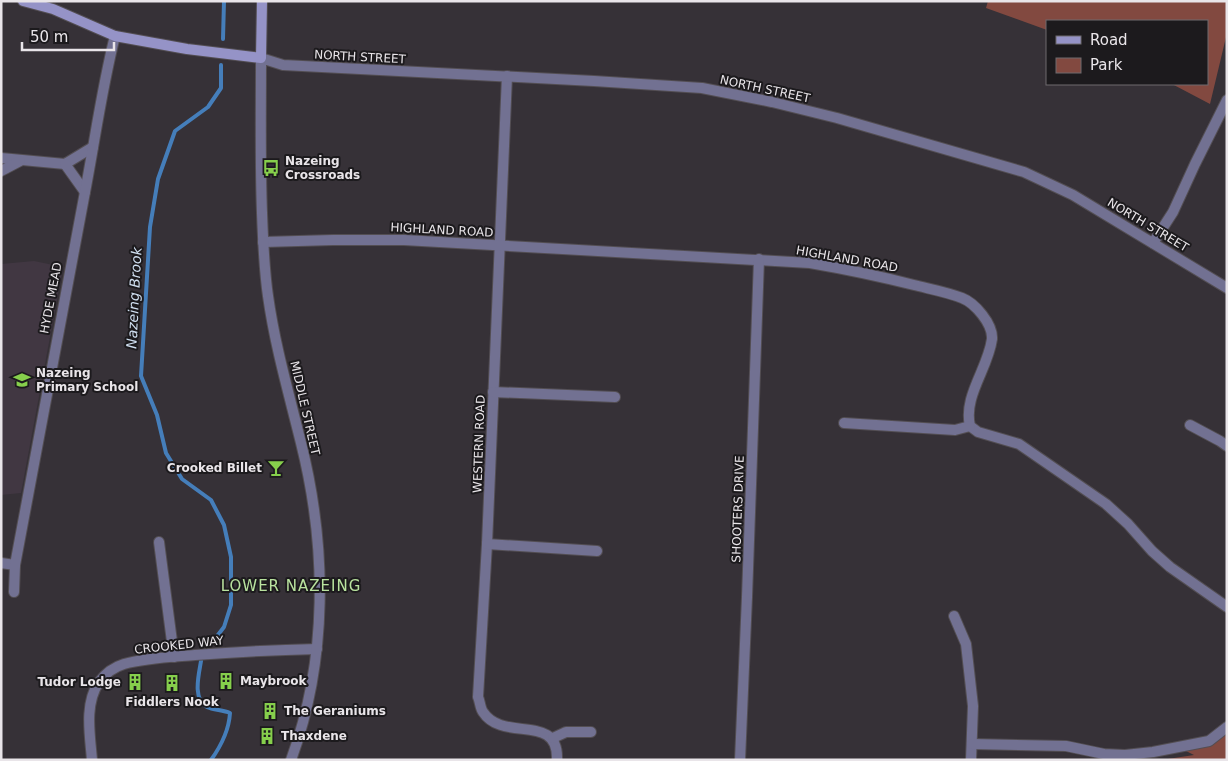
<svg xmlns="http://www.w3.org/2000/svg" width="1228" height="761" font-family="'DejaVu Sans',sans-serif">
	<rect width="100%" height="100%" fill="#363137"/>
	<!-- built -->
	<polygon fill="#413742" points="34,261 63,267 21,493 1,495 1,264"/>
	<!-- green -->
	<g fill="#824940">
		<polygon points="988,1 1227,1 1227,33 1210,104 1172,84 1207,84 1207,21 1047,21 1047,30 986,8"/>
		<polygon points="1227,724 1227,760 1161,760 1194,755 1180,748 1194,745"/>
	</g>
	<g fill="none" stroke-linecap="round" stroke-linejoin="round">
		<!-- stream -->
		<g stroke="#457eba" stroke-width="4">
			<polyline points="223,39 224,1"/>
			<polyline points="211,644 224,627 231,605 231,557 224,525 211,500 182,479 166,453 157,415 141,376 150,227 158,179 175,131 208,107 221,88 221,65"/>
			<path d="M 201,661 C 199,674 192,699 207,707 C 213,710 223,710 230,713 C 229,730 221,746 211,760"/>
		</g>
		<!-- minor casing -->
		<g stroke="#534e53" stroke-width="12">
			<g id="minor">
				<path d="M 507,76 L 487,544 L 478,697 C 480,701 480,708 483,712 C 503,743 559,712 557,760"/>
				<polyline points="1,158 65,164 93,147"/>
				<polyline points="65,164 85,192"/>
				<polyline points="1,171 20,161"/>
				<path d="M 263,242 L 333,240 L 404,240 L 810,263 C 845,269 879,276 914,285 C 930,289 947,292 962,298 C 975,303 993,324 992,339 C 988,369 963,396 970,426 L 978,432 L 1019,444 L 1106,504 L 1128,524 L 1152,551 L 1170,567 L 1227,607"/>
				<polyline points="1153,243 1173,212 1195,164 1227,100"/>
				<polyline points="493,392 615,397"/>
				<polyline points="844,423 955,430 970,426"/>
				<polyline points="1190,425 1220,441 1227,446"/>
				<polyline points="159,542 174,657"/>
				<polyline points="487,544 597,551"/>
				<polyline points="1,563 15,565"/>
				<path d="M 14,592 L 15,565 C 38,441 61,317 85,192 C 95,140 102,87 115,36"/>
				<polyline points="954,616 966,644 973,706 971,760"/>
				<polyline points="553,738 566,732 591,732"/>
				<polyline points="972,744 1066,746 1104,754 1125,755 1153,752 1209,741 1227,727"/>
				<path d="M 92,760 C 90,735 84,704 99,682 C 105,674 114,667 124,664 C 146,658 172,657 195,655 C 236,652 276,650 317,649"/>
				<polyline points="740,760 747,597 759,259"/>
			</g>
		</g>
		<!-- tertiary casing -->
		<g stroke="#534e53" stroke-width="12">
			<path id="tertiary" d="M 291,760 C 328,659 327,547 301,443 C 289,394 275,346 268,296 C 264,269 263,241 262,213 C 260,161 261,110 261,58 L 283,65 L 594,81 L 702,88 L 772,102 L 837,118 L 1024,172 L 1073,195 L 1227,288"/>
		</g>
		<!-- secondary casing -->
		<g stroke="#534e53" stroke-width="12">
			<polyline id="secondary" points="23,1 53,9 115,36 187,49 261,58 262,1"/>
		</g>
		<!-- minor -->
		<use href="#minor" stroke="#727192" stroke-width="10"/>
		<!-- tertiary -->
		<use href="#tertiary" stroke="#727192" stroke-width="10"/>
		<!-- secondary -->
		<use href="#secondary" stroke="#9593c7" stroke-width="10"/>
	</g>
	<!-- icons -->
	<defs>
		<g id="bus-bare" transform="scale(1.35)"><path d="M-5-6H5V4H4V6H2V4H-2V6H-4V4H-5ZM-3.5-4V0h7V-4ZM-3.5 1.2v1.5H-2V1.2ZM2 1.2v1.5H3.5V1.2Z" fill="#86cf4c" stroke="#1c1a1d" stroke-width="2.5" paint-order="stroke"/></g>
		<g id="school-bare" transform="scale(1.35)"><path d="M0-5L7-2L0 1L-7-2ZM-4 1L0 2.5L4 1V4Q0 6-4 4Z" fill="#86cf4c" stroke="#1c1a1d" stroke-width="2.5" paint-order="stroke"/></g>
		<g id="bar-bare" transform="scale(1.35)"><path d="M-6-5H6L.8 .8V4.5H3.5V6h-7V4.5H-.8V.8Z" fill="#86cf4c" stroke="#1c1a1d" stroke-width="2.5" paint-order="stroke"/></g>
		<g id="building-bare" transform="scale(1.35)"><path d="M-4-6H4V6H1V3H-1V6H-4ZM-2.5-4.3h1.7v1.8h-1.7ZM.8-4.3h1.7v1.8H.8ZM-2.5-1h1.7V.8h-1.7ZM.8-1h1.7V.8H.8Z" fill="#86cf4c" stroke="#1c1a1d" stroke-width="2.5" paint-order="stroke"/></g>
	</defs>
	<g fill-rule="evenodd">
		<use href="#bus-bare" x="271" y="168"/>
		<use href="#school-bare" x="22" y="380"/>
		<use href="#bar-bare" x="276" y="468"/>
		<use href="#building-bare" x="226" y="681"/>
		<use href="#building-bare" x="135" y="682"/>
		<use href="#building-bare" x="172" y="683"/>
		<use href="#building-bare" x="270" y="711"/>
		<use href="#building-bare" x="267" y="736"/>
	</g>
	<g text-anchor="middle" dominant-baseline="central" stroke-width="4" stroke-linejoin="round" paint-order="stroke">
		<!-- street labels -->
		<g font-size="12" fill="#e9e5e9" stroke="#1c1a1d">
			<text transform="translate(360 57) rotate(3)">NORTH STREET</text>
			<text transform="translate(765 89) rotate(12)">NORTH STREET</text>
			<text transform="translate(1148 225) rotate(31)">NORTH STREET</text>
			<text transform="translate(442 230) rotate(3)">HIGHLAND ROAD</text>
			<text transform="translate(847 259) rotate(10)">HIGHLAND ROAD</text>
			<text transform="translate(51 298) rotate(-79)">HYDE MEAD</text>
			<text transform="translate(305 408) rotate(77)">MIDDLE STREET</text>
			<text transform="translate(479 444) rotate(-88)">WESTERN ROAD</text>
			<text transform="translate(738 509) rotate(-88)">SHOOTERS DRIVE</text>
			<text transform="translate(179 645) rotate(-6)">CROOKED WAY</text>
		</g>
		<!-- poi labels -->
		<g font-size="12" font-weight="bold" fill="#e9e5e9" stroke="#1c1a1d" text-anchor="start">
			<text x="285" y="161">Nazeing<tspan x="285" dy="14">Crossroads</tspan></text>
			<text x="36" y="373">Nazeing<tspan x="36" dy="14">Primary School</tspan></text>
			<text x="262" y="468" text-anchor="end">Crooked Billet</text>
			<text x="240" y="681">Maybrook</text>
			<text x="121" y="682" text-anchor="end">Tudor Lodge</text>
			<text x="172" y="702" text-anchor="middle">Fiddlers Nook</text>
			<text x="284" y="711">The Geraniums</text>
			<text x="281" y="736">Thaxdene</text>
		</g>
		<!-- water labels -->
		<g font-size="14" font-style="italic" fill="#d0dff0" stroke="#1c1a1d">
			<text transform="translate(134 298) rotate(-87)">Nazeing Brook</text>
		</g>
		<!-- quarter labels -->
		<g font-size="15" letter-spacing="1" fill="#b9e39f" stroke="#1c1a1d">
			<text x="291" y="586">LOWER NAZEING</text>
		</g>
	</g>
	<!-- border -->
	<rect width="1228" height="761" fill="none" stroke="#e9e5e9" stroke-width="5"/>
	<!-- legend -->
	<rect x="1046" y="20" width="162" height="65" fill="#1c1a1d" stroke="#6e6b6f"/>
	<rect x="1056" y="36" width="25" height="8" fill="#9593c7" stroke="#6e6b6f"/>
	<text x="1090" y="45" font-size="15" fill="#e9e5e9">Road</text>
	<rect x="1056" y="58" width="25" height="15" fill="#824940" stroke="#6e6b6f"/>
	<text x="1090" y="70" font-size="15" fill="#e9e5e9">Park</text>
	<!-- scale -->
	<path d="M22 42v8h92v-8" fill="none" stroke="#e9e5e9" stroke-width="2.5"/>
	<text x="30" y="42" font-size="15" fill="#e9e5e9" stroke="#1c1a1d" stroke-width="4" paint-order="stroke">50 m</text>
</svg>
